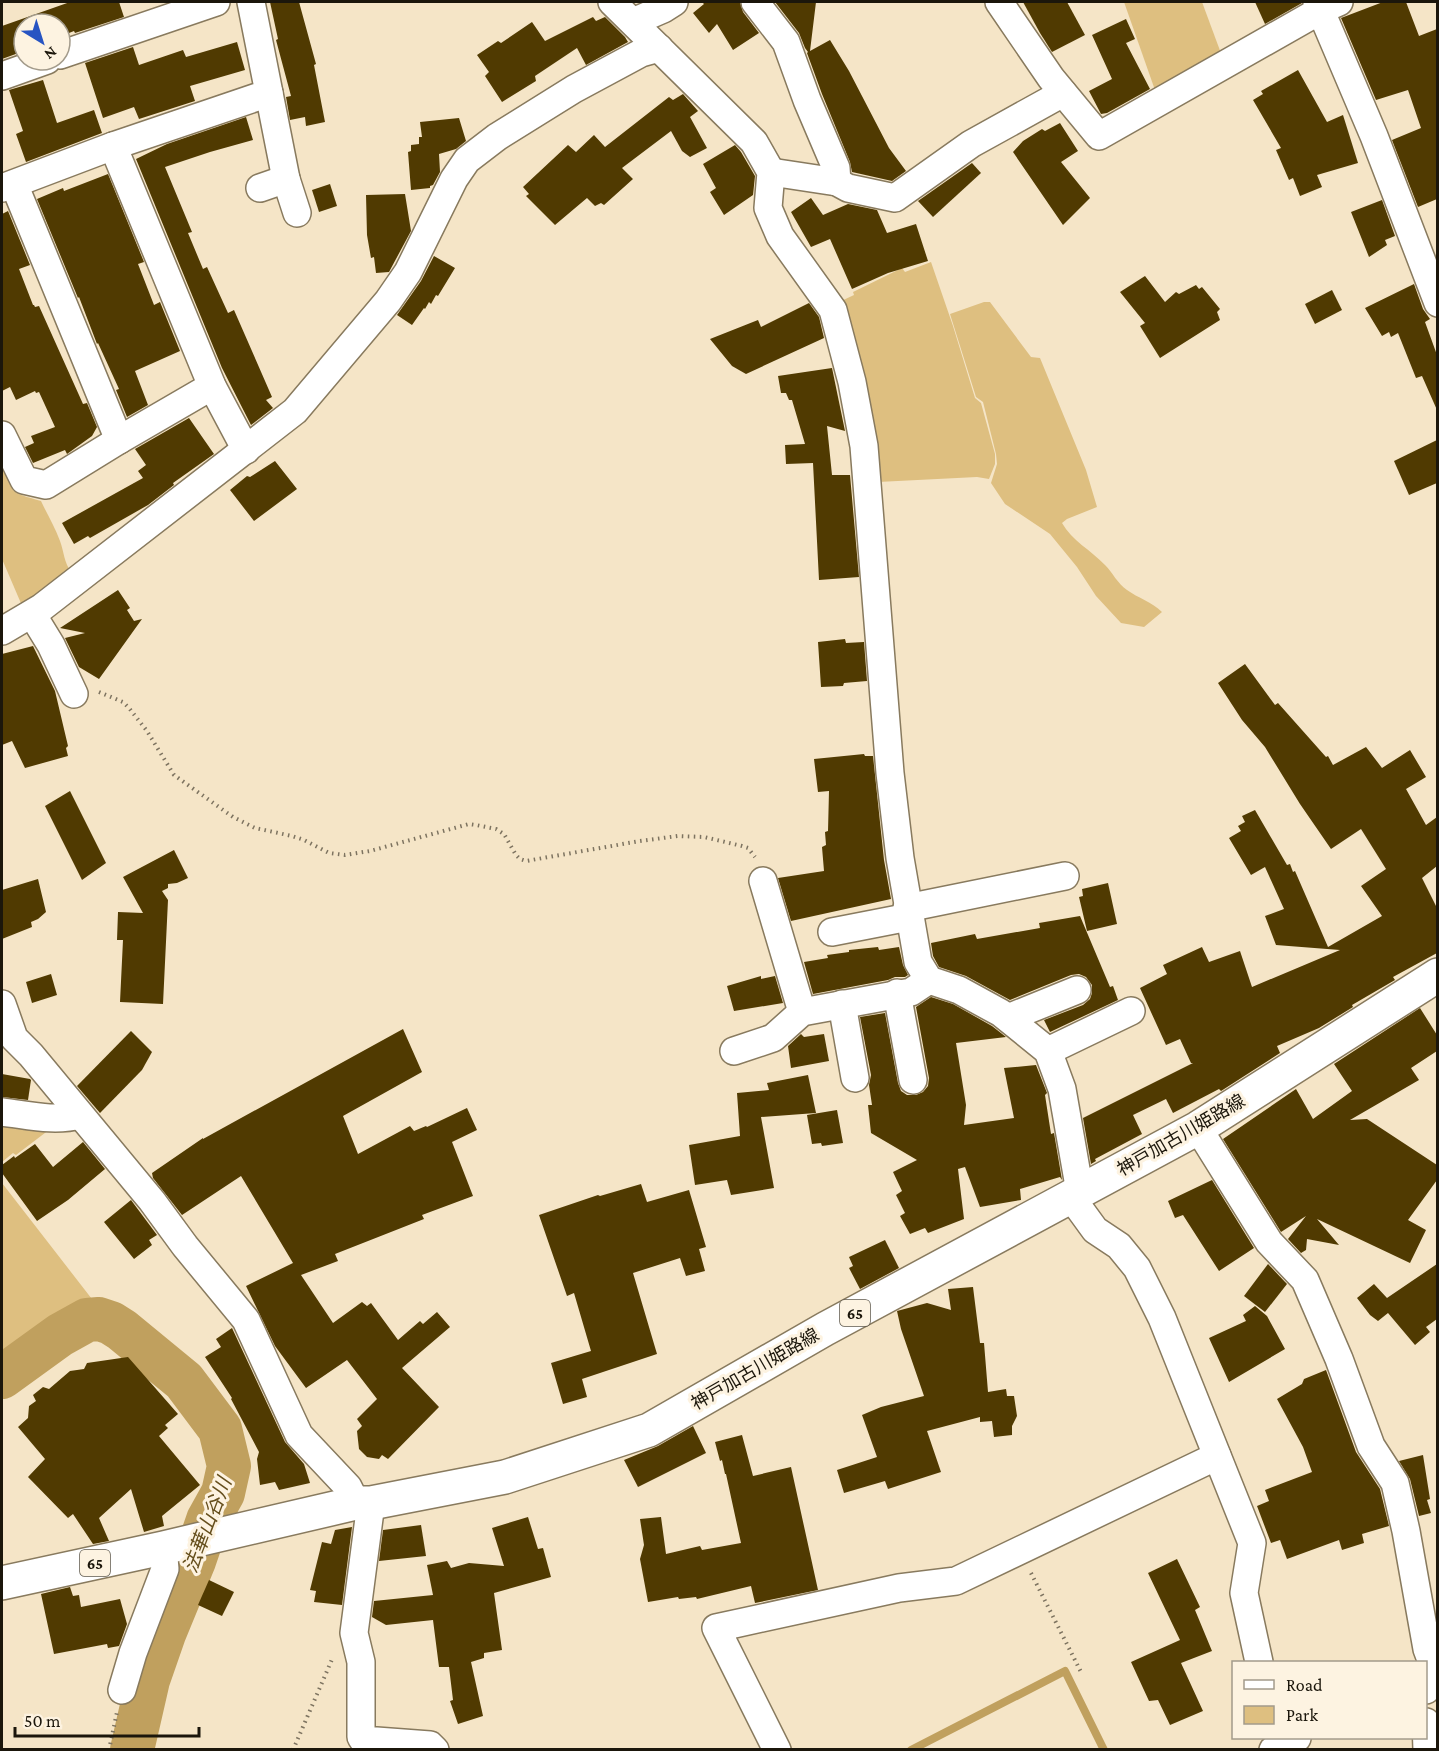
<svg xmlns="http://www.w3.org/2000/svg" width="1439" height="1751" font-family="'Crimson Pro','Noto Sans JP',serif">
	<rect width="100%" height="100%" fill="#f5e5c7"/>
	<!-- green -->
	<g fill="#debf80">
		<polygon points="1124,2 1202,2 1222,56 1156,93"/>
		<polygon points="931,262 953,326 975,398 981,403 995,454 995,464 989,479 977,477 878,482 837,303 854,295 853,292 902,268 905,272"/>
		<path d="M 984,302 L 990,302 L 1031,357 L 1040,358 L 1086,470 L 1097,507 L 1067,519 L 1062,523 C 1072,541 1091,550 1105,565 C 1113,573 1117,583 1127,590 C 1138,598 1152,602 1162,612 L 1144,627 L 1121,623 L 1096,596 L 1077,567 L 1050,534 L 1005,504 L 991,483 L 997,464 L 996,454 L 983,402 L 976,397 L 950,314 Z"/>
		<path d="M 2,465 C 14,495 10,492 41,501 C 47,514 55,527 60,541 C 64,552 64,562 71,572 L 23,608 L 2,559 Z"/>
		<polygon points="2,1114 58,1123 16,1155 13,1153 2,1162"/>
		<path d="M 2,1183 L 95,1303 C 65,1326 31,1343 2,1367 Z"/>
	</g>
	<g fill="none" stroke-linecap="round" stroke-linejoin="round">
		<!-- stream -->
		<polyline stroke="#c0a05e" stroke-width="8" points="911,1750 1065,1671 1104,1750"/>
		<!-- river -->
		<polyline stroke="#c0a05e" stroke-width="44" points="2,1377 60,1335 87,1320 99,1319 111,1323 122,1330 184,1381 220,1429 229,1466 223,1493 208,1520 194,1561 164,1634 148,1680 132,1750"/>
	</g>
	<!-- building -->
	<g fill="#503a01">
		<polygon points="70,2 119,2 124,17 75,33 74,31 64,35 60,24 24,24 24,51 2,59 2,26"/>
		<polygon points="270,2 299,2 316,64 314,65 325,122 306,126 305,117 290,120 286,97 291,96 276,40 278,39"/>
		<polygon points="702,2 740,2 743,12 759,33 733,50 717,24 709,33 693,13 704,4"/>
		<polygon points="775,2 816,2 810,51 830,40 849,71 889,148 906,171 892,181 852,172 850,162 822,94 807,53 808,52 805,48 799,33"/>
		<polygon points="1023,2 1067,2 1085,35 1052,52 1040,33"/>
		<polygon points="1255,2 1301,2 1302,3 1265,24"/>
		<polygon points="1383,2 1406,2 1419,36 1437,29 1437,199 1418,207 1392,140 1421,128 1408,90 1376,100 1341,18"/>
		<polygon points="593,17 596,21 605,17 625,37 628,42 586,65 577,48 535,76 536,81 502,102 485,76 489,72 477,55 498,41 501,43 532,22 545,41"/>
		<polygon points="1126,19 1135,39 1126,43 1150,89 1107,113 1101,114 1089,91 1112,79 1092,35"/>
		<polygon points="237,42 245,70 190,86 195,101 139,119 134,107 103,118 85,63 133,47 139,65 183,50 186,57"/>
		<polygon points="1298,70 1327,122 1343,115 1358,163 1317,175 1322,187 1300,196 1293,178 1289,180 1276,150 1281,148 1253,100 1263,94 1261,91"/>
		<polygon points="43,80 57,123 94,110 102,133 26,162 16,134 23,131 9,90"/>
		<polygon points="683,94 698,111 690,117 707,148 690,157 682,151 671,131 622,168 633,179 604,205 601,203 595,206 587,198 555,225 526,196 529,194 523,187 568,145 576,152 594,135 605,147 669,97 673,100"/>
		<polygon points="246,117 253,140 210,152 165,167 192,232 188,233 203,269 207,267 228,313 234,310 272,397 266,400 273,408 251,425 222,368 136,159 167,144"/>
		<polygon points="459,118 466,141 456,149 439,154 440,172 433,185 430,186 430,188 411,190 408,152 411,151 411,145 419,144 419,137 422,137 420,122"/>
		<polygon points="1060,123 1078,151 1061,162 1090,198 1063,225 1013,152 1023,141 1042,129 1045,131"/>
		<polygon points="735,145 741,152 755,176 753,195 724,215 710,192 716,188 703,164"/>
		<polygon points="972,163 981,173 933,217 918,201"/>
		<polygon points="108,174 144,262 138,264 154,305 160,302 180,351 135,371 148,405 127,417 116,390 119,389 98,343 97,344 79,297 78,298 37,199 63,188 64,191"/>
		<polygon points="330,184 337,206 319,212 312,190"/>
		<polygon points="405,194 411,231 389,272 376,273 374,257 371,258 367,235 366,195"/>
		<polygon points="811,198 823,215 848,204 877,210 887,233 916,224 928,261 888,273 852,289 830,239 811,247 791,212"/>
		<polygon points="1382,200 1395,236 1385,240 1387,245 1369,257 1351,212"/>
		<polygon points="8,211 30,265 19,269 33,305 34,305 35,307 39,306 83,404 87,403 97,427 92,436 67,454 65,450 33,463 25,447 34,443 31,436 55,427 39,392 36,393 35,391 16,400 10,387 2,391 2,214"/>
		<polygon points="434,256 455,268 438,296 436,295 431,304 429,302 425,309 424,308 412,325 397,315 421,281"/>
		<polygon points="1145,276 1165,302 1176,292 1179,294 1196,285 1199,289 1202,287 1220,309 1217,312 1220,320 1160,358 1140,326 1145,323 1120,292"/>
		<polygon points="1414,284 1423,309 1430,319 1425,322 1437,355 1437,410 1422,376 1416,378 1398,333 1391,337 1389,332 1382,336 1365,308"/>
		<polygon points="1332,290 1342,310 1315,324 1305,304"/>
		<polygon points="809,303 819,317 824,338 746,374 732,366 710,339 758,320 761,327"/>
		<polygon points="832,368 845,431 827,426 832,475 850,475 859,577 819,580 813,463 786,464 785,445 805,444 792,400 789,400 786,393 781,393 778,376"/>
		<polygon points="189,418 214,454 173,483 174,485 148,505 90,538 88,536 74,544 62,523 143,478 138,471 146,465 135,449"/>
		<polygon points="1437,440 1437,483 1409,495 1394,461"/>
		<polygon points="275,461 297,489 254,521 230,490 247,476 250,477"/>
		<polygon points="118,590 130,608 127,610 134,621 142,619 99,679 79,667 65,638 85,633 60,628"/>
		<polygon points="845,639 846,643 864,642 867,681 844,683 843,686 821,687 818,642"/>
		<polygon points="33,646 55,691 68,746 66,748 68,756 25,768 12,741 2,745 2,654"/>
		<polygon points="1245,664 1275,705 1278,703 1326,757 1328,756 1333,765 1366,747 1382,768 1410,750 1426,777 1406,789 1426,825 1437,817 1437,866 1422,878 1437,908 1437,953 1393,977 1395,980 1352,1005 1353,1007 1319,1028 1277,1046 1280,1053 1221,1091 1219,1089 1173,1113 1166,1099 1133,1115 1142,1134 1095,1159 1096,1161 1091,1164 1083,1118 1193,1063 1191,1063 1180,1039 1166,1045 1140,988 1167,974 1163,965 1202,947 1209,962 1240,951 1252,987 1340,950 1276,945 1265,916 1284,909 1265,867 1251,875 1229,838 1241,831 1238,826 1245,822 1242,816 1255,810 1287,865 1290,864 1293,872 1295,871 1328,947 1382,916 1361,886 1386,869 1361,829 1331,849 1300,804 1265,747 1242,720 1218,683"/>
		<polygon points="864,754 865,756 873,756 884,860 891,899 791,921 778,878 824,871 822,847 826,845 825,832 828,831 829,791 818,792 814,759"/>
		<polygon points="70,791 106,863 82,880 45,806"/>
		<polygon points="174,850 188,878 177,883 168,884 168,888 162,891 168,900 163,1004 120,1002 123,940 117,940 118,912 143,913 123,877"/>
		<polygon points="38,879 46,912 38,919 31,922 32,927 2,939 2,890"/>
		<polygon points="1108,883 1117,924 1087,931 1079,897 1083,896 1082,889"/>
		<polygon points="1080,916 1110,987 1113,986 1118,1000 1050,1032 1044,1020 1083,1005 1090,999 1092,993 1092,985 1086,977 1079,974 1071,975 1010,1000 966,976 939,967 933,956 931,943 975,934 977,939 1040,928 1039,923"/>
		<polygon points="878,947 879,950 899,947 903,965 908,975 905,977 895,977 888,980 813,994 804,962 828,958 827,955 849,952 849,950"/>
		<polygon points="51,974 57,995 32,1003 26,982"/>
		<polygon points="761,976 761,979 775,976 783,1003 734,1011 727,986"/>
		<polygon points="931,997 953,1004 992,1026 1006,1037 956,1043 966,1105 964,1125 1014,1118 1004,1068 1036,1065 1047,1093 1045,1095 1051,1134 1054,1133 1062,1180 1060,1177 1020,1189 1021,1200 980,1207 965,1167 958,1169 964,1219 928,1233 925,1228 910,1234 900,1216 905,1213 896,1195 902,1191 893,1172 917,1160 871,1133 868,1105 872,1105 869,1085 871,1075 860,1017 885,1013 898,1083 901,1091 907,1095 916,1095 923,1092 928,1086 929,1078 916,1007"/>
		<polygon points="1420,1008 1437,1035 1437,1051 1411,1068 1419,1080 1350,1120 1367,1119 1437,1165 1437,1180 1408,1220 1426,1230 1410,1263 1317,1219 1339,1245 1307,1239 1306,1250 1301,1253 1288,1239 1306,1216 1281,1232 1223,1139 1296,1089 1313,1119 1352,1091 1334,1064"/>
		<polygon points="403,1029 422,1072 343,1116 358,1154 410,1126 414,1131 426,1126 427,1127 467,1108 477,1130 452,1142 473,1196 422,1215 424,1219 335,1254 338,1261 301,1275 333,1323 362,1302 367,1306 371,1303 398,1340 420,1321 423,1324 437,1312 450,1327 402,1368 439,1407 388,1459 382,1455 379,1459 367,1457 359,1449 357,1431 362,1426 357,1419 377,1399 347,1360 306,1388 275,1346 246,1286 293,1263 241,1176 182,1215 153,1178 152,1173 203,1138 203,1139"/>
		<polygon points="131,1031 152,1052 142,1070 100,1113 77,1086"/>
		<polygon points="801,1034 804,1037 824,1034 829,1061 791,1068 788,1046"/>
		<polygon points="2,1074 30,1079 31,1080 28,1100 2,1097"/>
		<polygon points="808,1075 816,1113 761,1117 774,1188 731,1195 727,1180 695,1185 689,1145 740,1136 737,1093 769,1090 767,1083"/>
		<polygon points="837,1110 843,1143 822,1146 821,1143 812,1144 807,1115"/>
		<polygon points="83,1142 105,1169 68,1200 37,1221 2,1173 2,1165 14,1156 15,1158 35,1144 53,1167"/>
		<polygon points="1212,1180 1254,1248 1219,1271 1183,1215 1175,1218 1168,1201"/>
		<polygon points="641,1184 647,1202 689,1190 706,1247 699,1249 705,1271 686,1276 680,1258 633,1273 657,1354 582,1379 587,1397 563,1404 551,1363 591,1351 574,1293 567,1296 539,1215 598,1195 600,1196"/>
		<polygon points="131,1200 157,1235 149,1240 152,1245 134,1259 104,1222"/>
		<polygon points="885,1240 899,1268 860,1289 849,1268 853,1266 849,1257"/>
		<polygon points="1268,1264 1287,1284 1265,1312 1244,1296"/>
		<polygon points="1437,1264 1437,1319 1426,1327 1430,1332 1415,1345 1388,1313 1378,1321 1370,1315 1357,1298 1374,1284 1387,1298"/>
		<polygon points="973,1287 980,1343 984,1343 988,1392 1006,1389 1007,1396 1014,1396 1017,1416 1012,1426 1012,1435 994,1437 992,1421 980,1422 980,1417 927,1431 941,1472 888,1489 885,1481 844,1493 837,1470 877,1457 862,1415 881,1407 924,1396 901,1329 897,1311 927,1303 951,1310 948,1289"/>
		<polygon points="1255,1306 1267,1316 1285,1349 1229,1382 1209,1338 1246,1321 1243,1315"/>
		<polygon points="232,1328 285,1442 304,1464 310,1483 279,1490 275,1482 260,1485 257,1459 259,1452 231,1399 232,1398 205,1357 221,1347 216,1339"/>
		<polygon points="128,1357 178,1414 165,1425 168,1428 159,1436 200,1485 162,1516 164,1526 144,1532 131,1489 99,1518 109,1541 93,1544 73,1514 68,1518 28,1477 45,1459 18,1427 28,1418 29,1406 36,1401 33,1395 43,1387 49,1389 70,1371 84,1369 87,1363"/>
		<polygon points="1326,1370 1356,1452 1380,1489 1389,1526 1362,1534 1364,1543 1342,1550 1339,1540 1287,1559 1280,1540 1271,1543 1257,1506 1269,1501 1265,1490 1312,1472 1303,1447 1277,1399 1302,1384 1304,1379"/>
		<polygon points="693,1426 706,1453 638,1487 624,1460 658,1446"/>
		<polygon points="742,1435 753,1476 791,1467 818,1590 755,1603 751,1586 697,1599 696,1597 679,1599 678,1597 648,1602 640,1559 644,1545 640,1519 661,1517 666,1554 700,1546 702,1550 741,1543 726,1474 725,1474 722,1460 720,1461 715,1442"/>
		<polygon points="1423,1455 1430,1499 1427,1500 1431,1513 1419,1516 1410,1479 1399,1461"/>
		<polygon points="528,1517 538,1549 543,1548 551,1577 494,1593 502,1650 484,1653 484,1658 471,1662 483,1716 458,1724 450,1701 453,1700 449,1667 439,1667 433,1620 386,1625 372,1617 374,1601 433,1595 427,1565 447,1561 451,1568 469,1563 504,1566 492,1528"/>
		<polygon points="421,1525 426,1556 379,1561 383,1530"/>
		<polygon points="352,1527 342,1605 314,1602 316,1591 310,1590 322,1542 331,1544 335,1530"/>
		<polygon points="1177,1559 1200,1607 1195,1610 1212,1651 1181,1663 1203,1711 1170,1725 1158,1700 1149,1701 1131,1662 1180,1640 1148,1573"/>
		<polygon points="209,1580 234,1592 222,1616 198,1605"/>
		<polygon points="70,1587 73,1596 79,1595 81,1607 120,1599 127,1624 119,1646 108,1648 107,1644 54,1654 41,1594"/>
	</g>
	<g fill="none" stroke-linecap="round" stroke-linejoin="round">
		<!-- minor casing -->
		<g stroke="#887a5e" stroke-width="30">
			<g id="minor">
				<polyline points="612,2 754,142 771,172 768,208 780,236 833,310 852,382 864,446 890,773 900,858 918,962 929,980 959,990 1001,1013 1048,1051 1062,1089 1080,1192"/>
				<polyline points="755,2 786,42 807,100 836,168 837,182"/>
				<polyline points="999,2 1051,78 1099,136 1321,10 1339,2"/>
				<polyline points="1317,2 1374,136 1438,303"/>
				<polyline points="633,22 663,9 674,2"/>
				<polyline points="60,55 216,2"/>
				<polyline points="2,76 47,60"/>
				<polyline points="269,93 286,179 297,213"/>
				<polyline points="113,146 212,386 246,450"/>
				<polyline points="771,172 837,182 848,188 895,198 971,144 1063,93"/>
				<polyline points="14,184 119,440"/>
				<polyline points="2,188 113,146 269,93 251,2"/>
				<polyline points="260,188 286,179"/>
				<polyline points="2,435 24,480 46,485 119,440 212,386"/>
				<polyline points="32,614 51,645 74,694"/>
				<polyline points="2,631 41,608 295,411 388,301 408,272 454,179 467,160 497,137 574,89 641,53 659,48"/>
				<polyline points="763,881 802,1012"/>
				<polyline points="907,908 1065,876"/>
				<polyline points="832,932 909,917"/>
				<polyline points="897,993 913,1080"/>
				<polyline points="2,1004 14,1038 31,1055 152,1201 185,1246 246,1320 299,1435 348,1487 356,1503"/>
				<polyline points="842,1004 855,1078"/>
				<polyline points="1008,1018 1077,990"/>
				<polyline points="734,1051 773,1038 802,1012 911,992 929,980"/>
				<polyline points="1048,1051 1131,1011"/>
				<path d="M 2,1112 C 28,1115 54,1122 80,1115"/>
				<polyline points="1198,1128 1269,1242 1305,1280 1339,1359 1371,1446 1395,1483 1406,1531 1427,1649 1433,1665"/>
				<polyline points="1071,1197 1095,1230 1119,1246 1137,1268 1162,1318 1252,1543 1244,1593 1259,1662"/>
				<polyline points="371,1503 354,1633 361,1662 361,1737 363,1740 430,1745 435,1750"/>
				<polyline points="122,1690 133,1653 165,1569 163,1548"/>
				<polyline points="1426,1690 1433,1665 1438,1663"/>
				<polyline points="1426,1722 1427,1750"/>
				<polyline points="777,1750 716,1628 899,1588 956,1581 1217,1456"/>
				<polyline points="1273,1750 1297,1738"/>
			</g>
		</g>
		<!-- major casing -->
		<g stroke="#887a5e" stroke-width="36">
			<polyline id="major" points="2,1583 163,1548 356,1503 371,1503 505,1477 649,1430 825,1329 1198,1128 1438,975"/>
		</g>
		<!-- path -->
		<g stroke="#7d7360" stroke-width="4" stroke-dasharray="1.5 4.5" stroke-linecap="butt">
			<polyline points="99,692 123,702 129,708 147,731 174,775 233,817 255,828 292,836 304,840 329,853 345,855 370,851 469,824 476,825 496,829 504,834 516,855 520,859 526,861 640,841 678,836 704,837 742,846 748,848 755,857"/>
			<polyline points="1031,1573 1081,1672"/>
			<polyline points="109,1750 117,1712"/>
			<polyline points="293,1750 333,1657"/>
		</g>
		<!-- minor -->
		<use href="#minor" stroke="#fff" stroke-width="27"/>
		<!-- major -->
		<use href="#major" stroke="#fff" stroke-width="33"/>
	</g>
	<g text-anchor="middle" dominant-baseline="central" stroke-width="6" stroke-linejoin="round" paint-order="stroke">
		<!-- shield labels -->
		<g fill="#fdf3e1" stroke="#5f584b" stroke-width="1.5">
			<rect x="840" y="1300" width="30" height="26" rx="4.5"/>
			<rect x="80" y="1550" width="30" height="26" rx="4.5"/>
		</g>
		<g font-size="16" font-weight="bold" fill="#1b160b">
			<text x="855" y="1313">65</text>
			<text x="95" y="1563">65</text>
		</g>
		<!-- street labels -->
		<g font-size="18" fill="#1b160b" stroke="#fdf3e1">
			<text transform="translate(1181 1135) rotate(-30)">神戸加古川姫路線</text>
			<text transform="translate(755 1369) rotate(-30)">神戸加古川姫路線</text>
		</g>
		<!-- water labels -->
		<g font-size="20" font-style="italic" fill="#664f1d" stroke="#fdf3e1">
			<text transform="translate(207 1525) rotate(-69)">法華山谷川</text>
		</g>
	</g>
	<!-- border -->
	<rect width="1439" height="1751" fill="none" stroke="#1b160b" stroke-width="6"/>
	<!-- legend -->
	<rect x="1232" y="1661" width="195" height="78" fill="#fdf3e1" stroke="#a39b8b" stroke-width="1.5"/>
	<rect x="1244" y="1680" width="30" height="9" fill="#ffffff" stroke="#a39b8b" stroke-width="1.5"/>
	<text x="1286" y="1691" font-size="18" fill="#1b160b">Road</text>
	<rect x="1244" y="1706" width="30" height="18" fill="#debf80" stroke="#a39b8b" stroke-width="1.5"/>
	<text x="1286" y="1721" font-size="18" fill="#1b160b">Park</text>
	<!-- north arrow -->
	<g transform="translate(42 42) rotate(142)"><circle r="28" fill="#fdf3e1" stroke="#a39b8b" stroke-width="1.5"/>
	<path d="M0-4.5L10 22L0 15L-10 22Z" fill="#2754c2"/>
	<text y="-9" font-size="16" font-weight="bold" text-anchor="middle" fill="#1b160b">N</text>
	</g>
	<!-- scale -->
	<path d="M15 1727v9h184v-9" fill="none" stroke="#1b160b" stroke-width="3"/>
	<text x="24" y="1727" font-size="18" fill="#1b160b" stroke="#fdf3e1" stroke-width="4.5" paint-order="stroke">50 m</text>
</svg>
